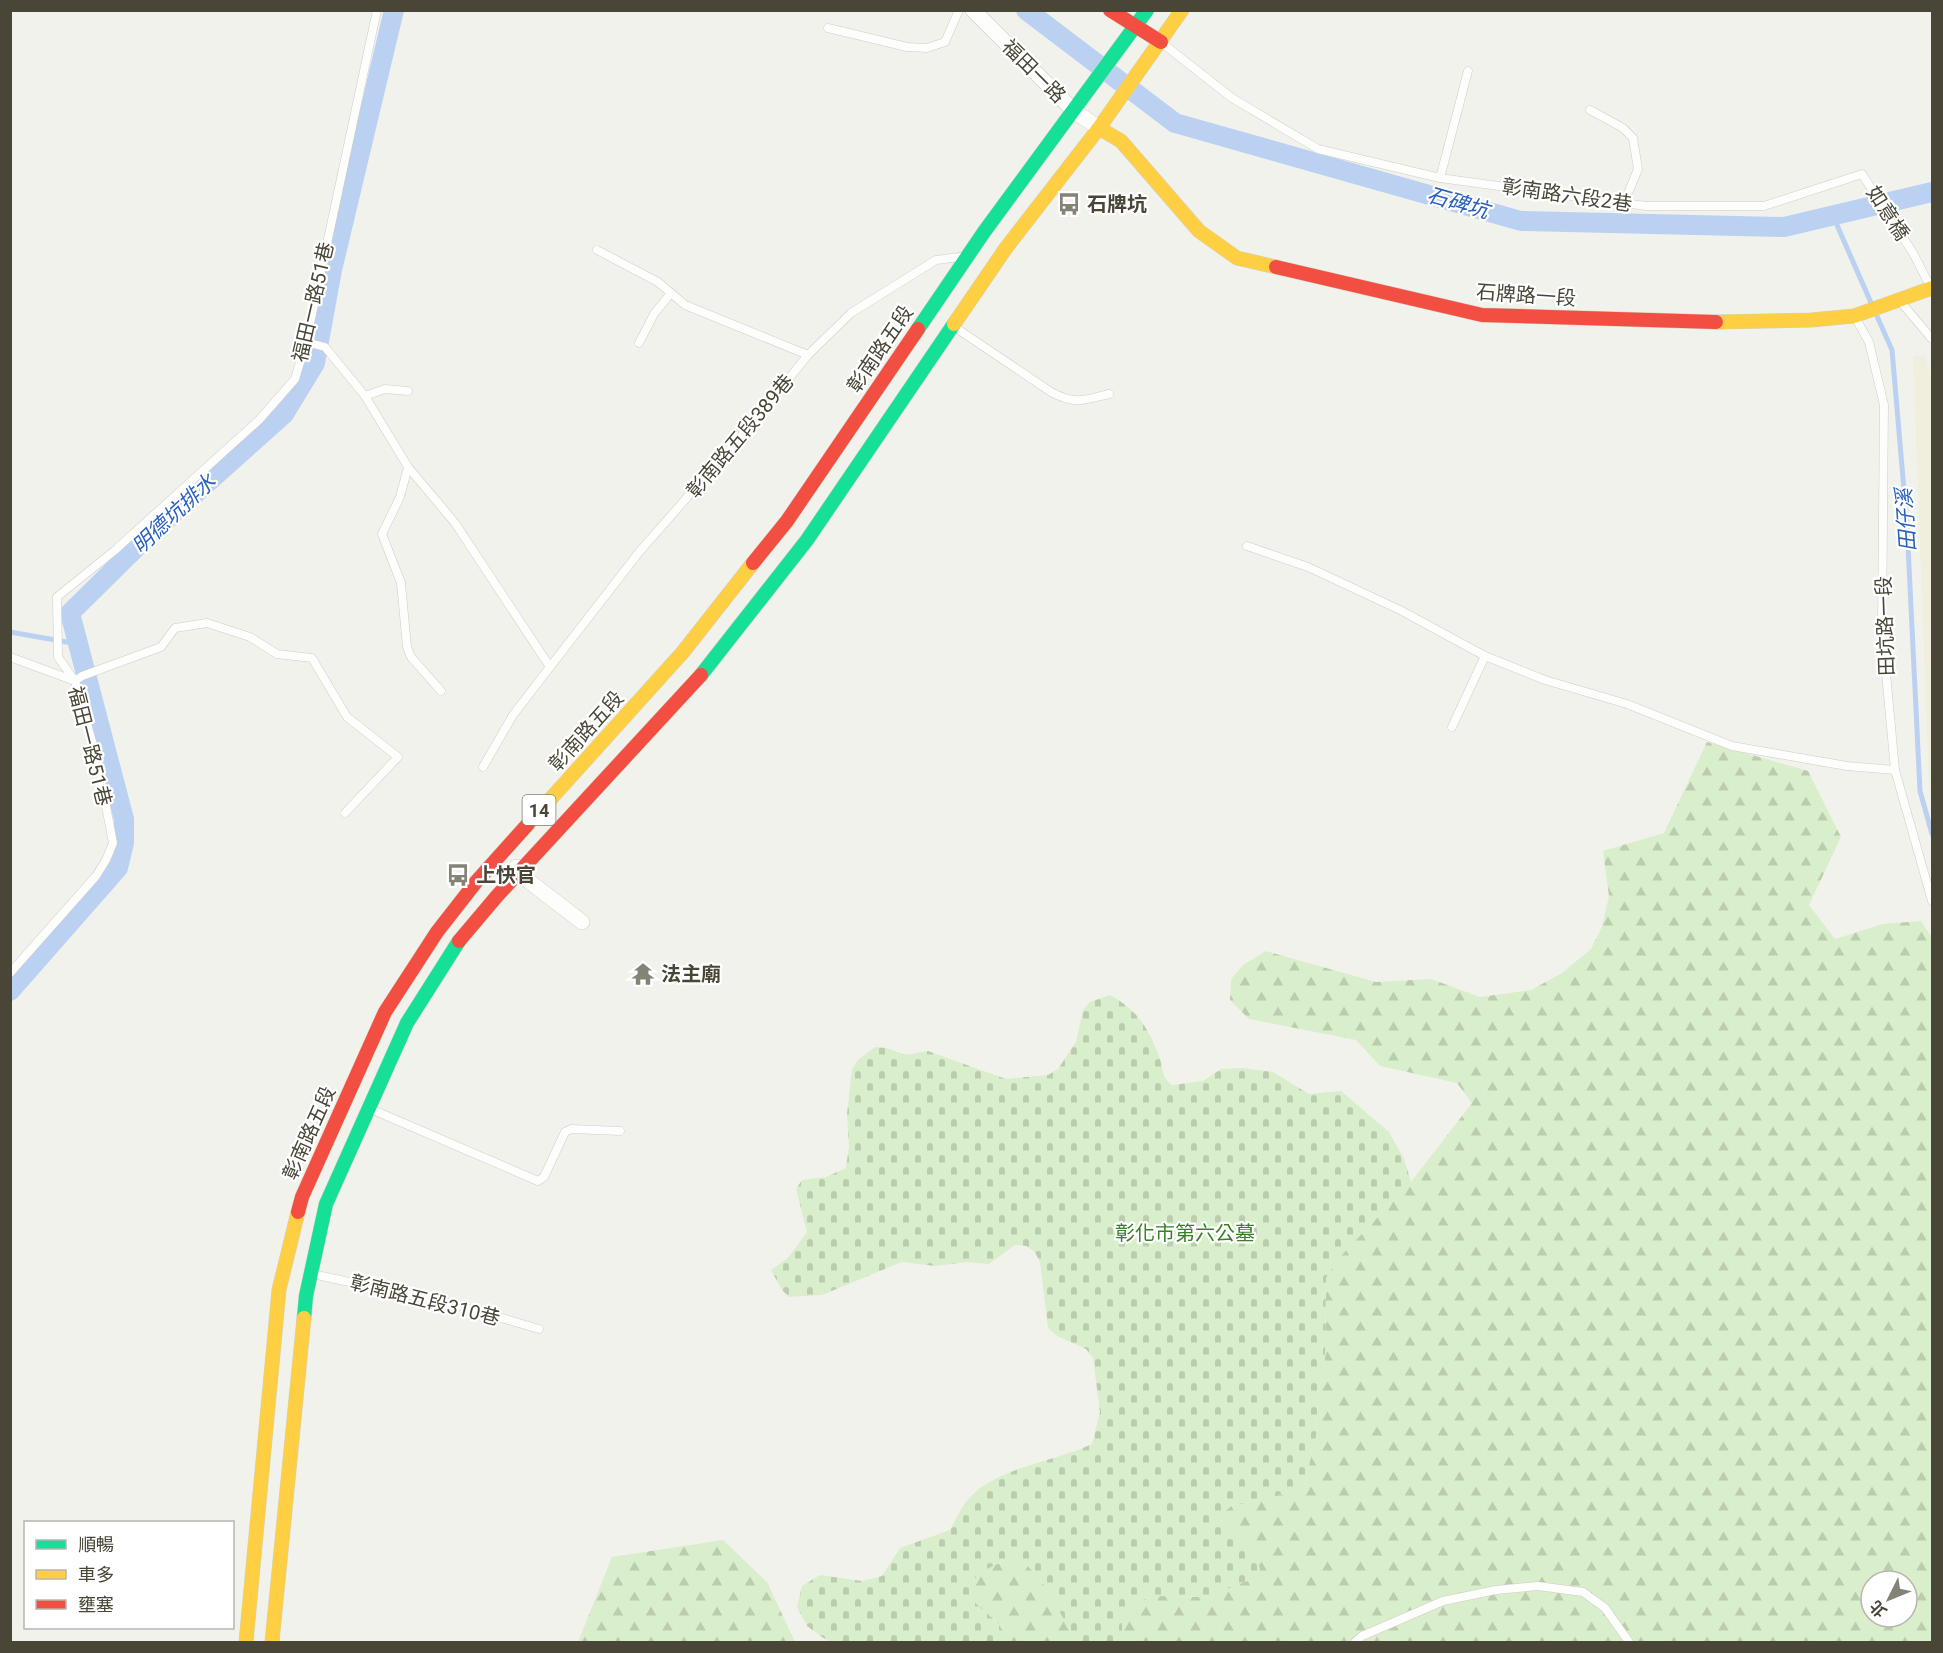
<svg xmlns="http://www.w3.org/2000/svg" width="1943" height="1653" font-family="Roboto,'Noto Sans TC',sans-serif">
	<defs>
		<pattern id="forest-firs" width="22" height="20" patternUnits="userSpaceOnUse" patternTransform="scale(1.5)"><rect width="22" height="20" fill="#d9eecb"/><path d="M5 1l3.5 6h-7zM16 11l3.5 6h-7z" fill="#bccdaf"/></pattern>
		<pattern id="cemetery-stones" width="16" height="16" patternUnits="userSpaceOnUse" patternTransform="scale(1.5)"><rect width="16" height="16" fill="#d9eecb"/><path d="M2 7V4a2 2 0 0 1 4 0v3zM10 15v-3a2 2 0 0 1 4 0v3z" fill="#bccdaf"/></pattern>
	</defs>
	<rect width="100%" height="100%" fill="#f2f2ec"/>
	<!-- education -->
	<polygon fill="#f0efde" points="1925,355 1932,382 1932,801 1929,789 1913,356"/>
	<!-- forest -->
	<g fill="url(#forest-firs)" fill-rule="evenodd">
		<path d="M 1707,742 L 1808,771 L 1841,837 L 1809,905 L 1835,939 L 1883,924 L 1921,921 L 1932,938 L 1932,1642 L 1122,1642 L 1122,1616 L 1137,1602 L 1158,1596 L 1205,1597 L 1254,1549 L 1221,1524 L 1223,1513 L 1231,1506 L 1295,1492 L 1304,1486 L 1316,1436 L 1318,1394 L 1325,1363 L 1326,1278 L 1337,1260 L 1411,1182 L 1472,1103 L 1457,1083 L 1380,1066 L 1356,1040 L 1249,1019 L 1230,1000 L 1231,979 L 1243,965 L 1266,951 L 1376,982 L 1431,979 L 1480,997 L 1531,990 L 1562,973 L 1591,949 L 1602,927 L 1609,896 L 1603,851 L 1664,833 ZM 1871,1581 L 1907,1581 L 1907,1617 L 1871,1617 Z"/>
		<polygon points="723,1540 767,1582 795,1642 578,1642 612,1557"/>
		<path d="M 1005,1560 L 1027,1565 L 1041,1580 L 1069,1628 L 1070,1642 L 992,1642 L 1003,1630 C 994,1614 977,1611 970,1593 L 977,1574 Z"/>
	</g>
	<!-- cemetery -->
	<path fill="url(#cemetery-stones)" d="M 1110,995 C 1137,1010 1148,1027 1159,1056 C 1164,1069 1160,1075 1172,1085 L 1203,1081 L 1221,1069 L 1242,1068 L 1273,1072 L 1309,1094 L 1341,1091 L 1389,1132 L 1404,1159 L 1411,1182 L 1337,1260 L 1326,1278 L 1325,1363 L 1318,1394 L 1316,1436 L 1304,1486 L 1295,1492 L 1231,1506 L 1223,1513 L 1221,1524 L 1254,1549 L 1260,1569 L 1256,1578 L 1205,1597 L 1158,1596 L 1137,1602 L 1122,1616 L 1122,1642 L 1070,1642 L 1069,1628 L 1041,1580 L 1027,1565 L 1005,1560 L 977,1574 L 970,1593 C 977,1611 994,1614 1003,1631 L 992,1642 L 829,1642 L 807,1626 L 797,1607 L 802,1586 L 820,1575 L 862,1581 L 882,1576 L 900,1548 L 950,1530 C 955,1521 960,1510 966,1502 C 991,1468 1055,1462 1092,1444 L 1100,1412 L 1093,1358 L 1086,1349 L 1057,1336 L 1048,1328 L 1040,1262 L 1035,1252 L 1026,1246 L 1015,1245 L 989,1264 L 967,1262 L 935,1266 L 902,1262 L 822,1295 L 789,1297 L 782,1290 L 771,1270 L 788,1258 L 807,1232 L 796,1189 L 802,1180 L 826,1177 L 846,1168 L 849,1146 L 847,1114 L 852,1069 L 858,1060 L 875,1047 L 886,1048 L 906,1055 L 928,1051 L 1006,1079 L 1048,1075 L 1058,1069 L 1076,1042 L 1083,1010 L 1090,1002 Z"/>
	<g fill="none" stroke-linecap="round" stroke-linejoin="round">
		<!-- stream -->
		<g stroke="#bbd1f2" stroke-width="5">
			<polyline points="1833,216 1872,305"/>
			<polyline points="1876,314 1892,350 1907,525 1920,791 1932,834"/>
			<polyline points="10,632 78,644"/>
		</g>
		<!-- canal -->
		<g stroke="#bbd1f2" stroke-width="20">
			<polyline points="1026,10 1175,123 1521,221 1784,227 1932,192"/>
			<polyline points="10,991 118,868 124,843 124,819 70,613 149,535 284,414 315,363 332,270 394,10"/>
		</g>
		<!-- lane casing -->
		<g stroke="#cecdc6" stroke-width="9">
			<g id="lane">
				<polyline points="828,28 907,47 927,48 945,42 959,10"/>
				<polyline points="1162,43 1232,98 1318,149 1440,178 1646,206 1764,206 1862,174 1913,253 1930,286"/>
				<polyline points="1590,110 1623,128 1633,138 1638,169 1624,203"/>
				<polyline points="1440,178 1468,71"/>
				<polyline points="597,250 658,282 685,305 808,355"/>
				<polyline points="1900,301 1932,339"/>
				<polyline points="1855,317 1869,342 1884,405 1882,630 1895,770 1932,901"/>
				<path d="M 956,328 L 1051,392 C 1075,405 1084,400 1109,394"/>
				<polyline points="306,342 325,347 365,396 408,467 455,523 550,667 640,551 757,418 808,355 851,313 936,260 960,257"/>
				<polyline points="639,343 654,314 671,293"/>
				<polyline points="365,396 385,389 408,391"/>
				<polyline points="408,467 400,497 382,534 401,583 407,647 411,657 441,691"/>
				<polyline points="1247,546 1308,567 1400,610 1485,656 1545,680 1627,704 1732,746 1847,766 1895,770"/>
				<polyline points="10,657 75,681 82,676 161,647 175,628 207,623 250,637 277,654 312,658 347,717 398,757 345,813"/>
				<polyline points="1452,727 1485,656"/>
				<polyline points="483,767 513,715 550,667"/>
				<polyline points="10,973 96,876 106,860 113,843 97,759 75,681 58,657 57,597 114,551 259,420 295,379 306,342 377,10"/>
				<polyline points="373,1110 538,1181 544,1177 565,1132 571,1129 620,1131"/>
				<polyline points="312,1274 457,1305 539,1329"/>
				<polyline points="1355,1642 1362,1636 1443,1601 1496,1590 1538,1586 1583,1592 1605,1608 1629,1642"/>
			</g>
		</g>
		<!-- street casing -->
		<g stroke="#cecdc6" stroke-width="16">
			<g id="street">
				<polyline points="973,10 1074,111 1099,128"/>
				<polyline points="516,867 517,872 582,922"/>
			</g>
		</g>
		<!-- fast casing -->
		<g stroke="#d2d1c3" stroke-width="15">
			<g id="fast">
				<polyline points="918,329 984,232 1147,10"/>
				<polyline points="701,675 807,540 954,324"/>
				<polyline points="304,1318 306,1296 326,1204 407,1023 459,941"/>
			</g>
		</g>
		<!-- slow casing -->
		<g stroke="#d2d1c3" stroke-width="15">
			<g id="slow">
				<polyline points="1099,128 1121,141 1199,231 1237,258 1276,267"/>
				<polyline points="1716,322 1811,320 1854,316 1932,288"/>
				<polyline points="954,324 1006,248 1099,128 1182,10"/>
				<polyline points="528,824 683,652 753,563"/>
				<polyline points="246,1642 279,1290 298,1212"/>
				<polyline points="272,1642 304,1318"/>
			</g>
		</g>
		<!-- jam casing -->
		<g stroke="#d2d1c3" stroke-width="15">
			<g id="jam">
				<polyline points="1110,10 1161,42"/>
				<polyline points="1276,267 1482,315 1716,322"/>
				<polyline points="753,563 787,521 918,329"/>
				<polyline points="459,941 497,896 701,675"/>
				<polyline points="298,1212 302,1197 385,1012 437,932 476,882 528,824"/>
			</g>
		</g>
		<!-- lane -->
		<use href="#lane" stroke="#fdfdfc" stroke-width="8"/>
		<!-- street -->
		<use href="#street" stroke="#fdfdfc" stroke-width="15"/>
		<!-- fast -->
		<use href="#fast" stroke="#16e098" stroke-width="14"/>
		<!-- slow -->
		<use href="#slow" stroke="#ffcf43" stroke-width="14"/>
		<!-- jam -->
		<use href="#jam" stroke="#f24e42" stroke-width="14"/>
	</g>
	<!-- icons -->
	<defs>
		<g id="bus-bare" transform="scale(1.8)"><path d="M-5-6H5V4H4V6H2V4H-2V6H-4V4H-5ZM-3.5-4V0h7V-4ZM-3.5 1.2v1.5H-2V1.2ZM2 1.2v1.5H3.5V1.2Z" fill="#858276" stroke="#fff" stroke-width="2.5" paint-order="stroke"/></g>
		<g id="temple-bare" transform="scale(1.8)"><path d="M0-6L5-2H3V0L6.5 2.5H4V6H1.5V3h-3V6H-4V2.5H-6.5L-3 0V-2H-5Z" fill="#858276" stroke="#fff" stroke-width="2.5" paint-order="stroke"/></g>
	</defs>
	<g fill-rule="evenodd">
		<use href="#bus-bare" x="1069" y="204"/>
		<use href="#bus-bare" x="458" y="875"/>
		<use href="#temple-bare" x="643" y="974"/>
	</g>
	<g text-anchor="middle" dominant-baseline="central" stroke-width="4.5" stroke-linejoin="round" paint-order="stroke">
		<!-- shield labels -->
		<rect fill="#fff" stroke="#807e73" stroke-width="1.5" x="522.5" y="795" width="33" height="30" rx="4.5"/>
		<g font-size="18" font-weight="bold" fill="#4a4637">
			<text x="539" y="810">14</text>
		</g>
		<!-- street labels -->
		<g font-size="20" fill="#4a4637" stroke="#fff">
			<text transform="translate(1034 71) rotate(45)">福田一路</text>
			<text transform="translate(1567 195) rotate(8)">彰南路六段2巷</text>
			<text transform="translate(1888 213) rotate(57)">如意橋</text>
			<text transform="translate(1526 295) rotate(4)">石牌路一段</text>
			<text transform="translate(313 302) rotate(-77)">福田一路51巷</text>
			<text transform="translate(880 349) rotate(-56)">彰南路五段</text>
			<text transform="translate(740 436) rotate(-50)">彰南路五段389巷</text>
			<text transform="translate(1885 626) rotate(-92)">田坑路一段</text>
			<text transform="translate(586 731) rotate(-48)">彰南路五段</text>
			<text transform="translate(90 746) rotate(76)">福田一路51巷</text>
			<text transform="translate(309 1133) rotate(-66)">彰南路五段</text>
			<text transform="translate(425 1300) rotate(14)">彰南路五段310巷</text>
		</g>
		<!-- poi labels -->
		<g font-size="20" font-weight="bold" fill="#4a4637" stroke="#fff" text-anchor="start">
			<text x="1087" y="204">石牌坑</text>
			<text x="476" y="875">上快官</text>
			<text x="661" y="974">法主廟</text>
		</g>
		<!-- park labels -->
		<g font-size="20" fill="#368026" stroke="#fff">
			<text x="1185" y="1233">彰化市第六公墓</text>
		</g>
		<!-- water labels -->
		<g font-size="21" font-style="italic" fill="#2960bd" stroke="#fff">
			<text transform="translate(1458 203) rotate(16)">石碑坑</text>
			<text transform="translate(174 514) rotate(-43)">明德坑排水</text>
			<text transform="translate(1906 520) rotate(-94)">田仔溪</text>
		</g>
	</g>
	<!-- border -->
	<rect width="1943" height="1653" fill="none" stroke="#4a4637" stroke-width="24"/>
	<!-- legend -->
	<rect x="24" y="1521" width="210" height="108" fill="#ffffff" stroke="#b7b5af" stroke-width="1.5"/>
	<rect x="36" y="1540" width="30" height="9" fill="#16e098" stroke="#b7b5af" stroke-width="1.5"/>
	<text x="78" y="1551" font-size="18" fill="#4a4637">順暢</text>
	<rect x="36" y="1570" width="30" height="9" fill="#ffcf43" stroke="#b7b5af" stroke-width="1.5"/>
	<text x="78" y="1581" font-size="18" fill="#4a4637">車多</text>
	<rect x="36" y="1600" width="30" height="9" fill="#f24e42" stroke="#b7b5af" stroke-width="1.5"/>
	<text x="78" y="1611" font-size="18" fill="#4a4637">壅塞</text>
	<!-- north arrow -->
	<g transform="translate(1889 1599) rotate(227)"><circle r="28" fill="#ffffff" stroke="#b7b5af" stroke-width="1.5"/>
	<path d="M0-4.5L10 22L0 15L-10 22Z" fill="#858276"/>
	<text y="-9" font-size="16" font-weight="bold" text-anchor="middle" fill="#4a4637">北</text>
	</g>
</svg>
